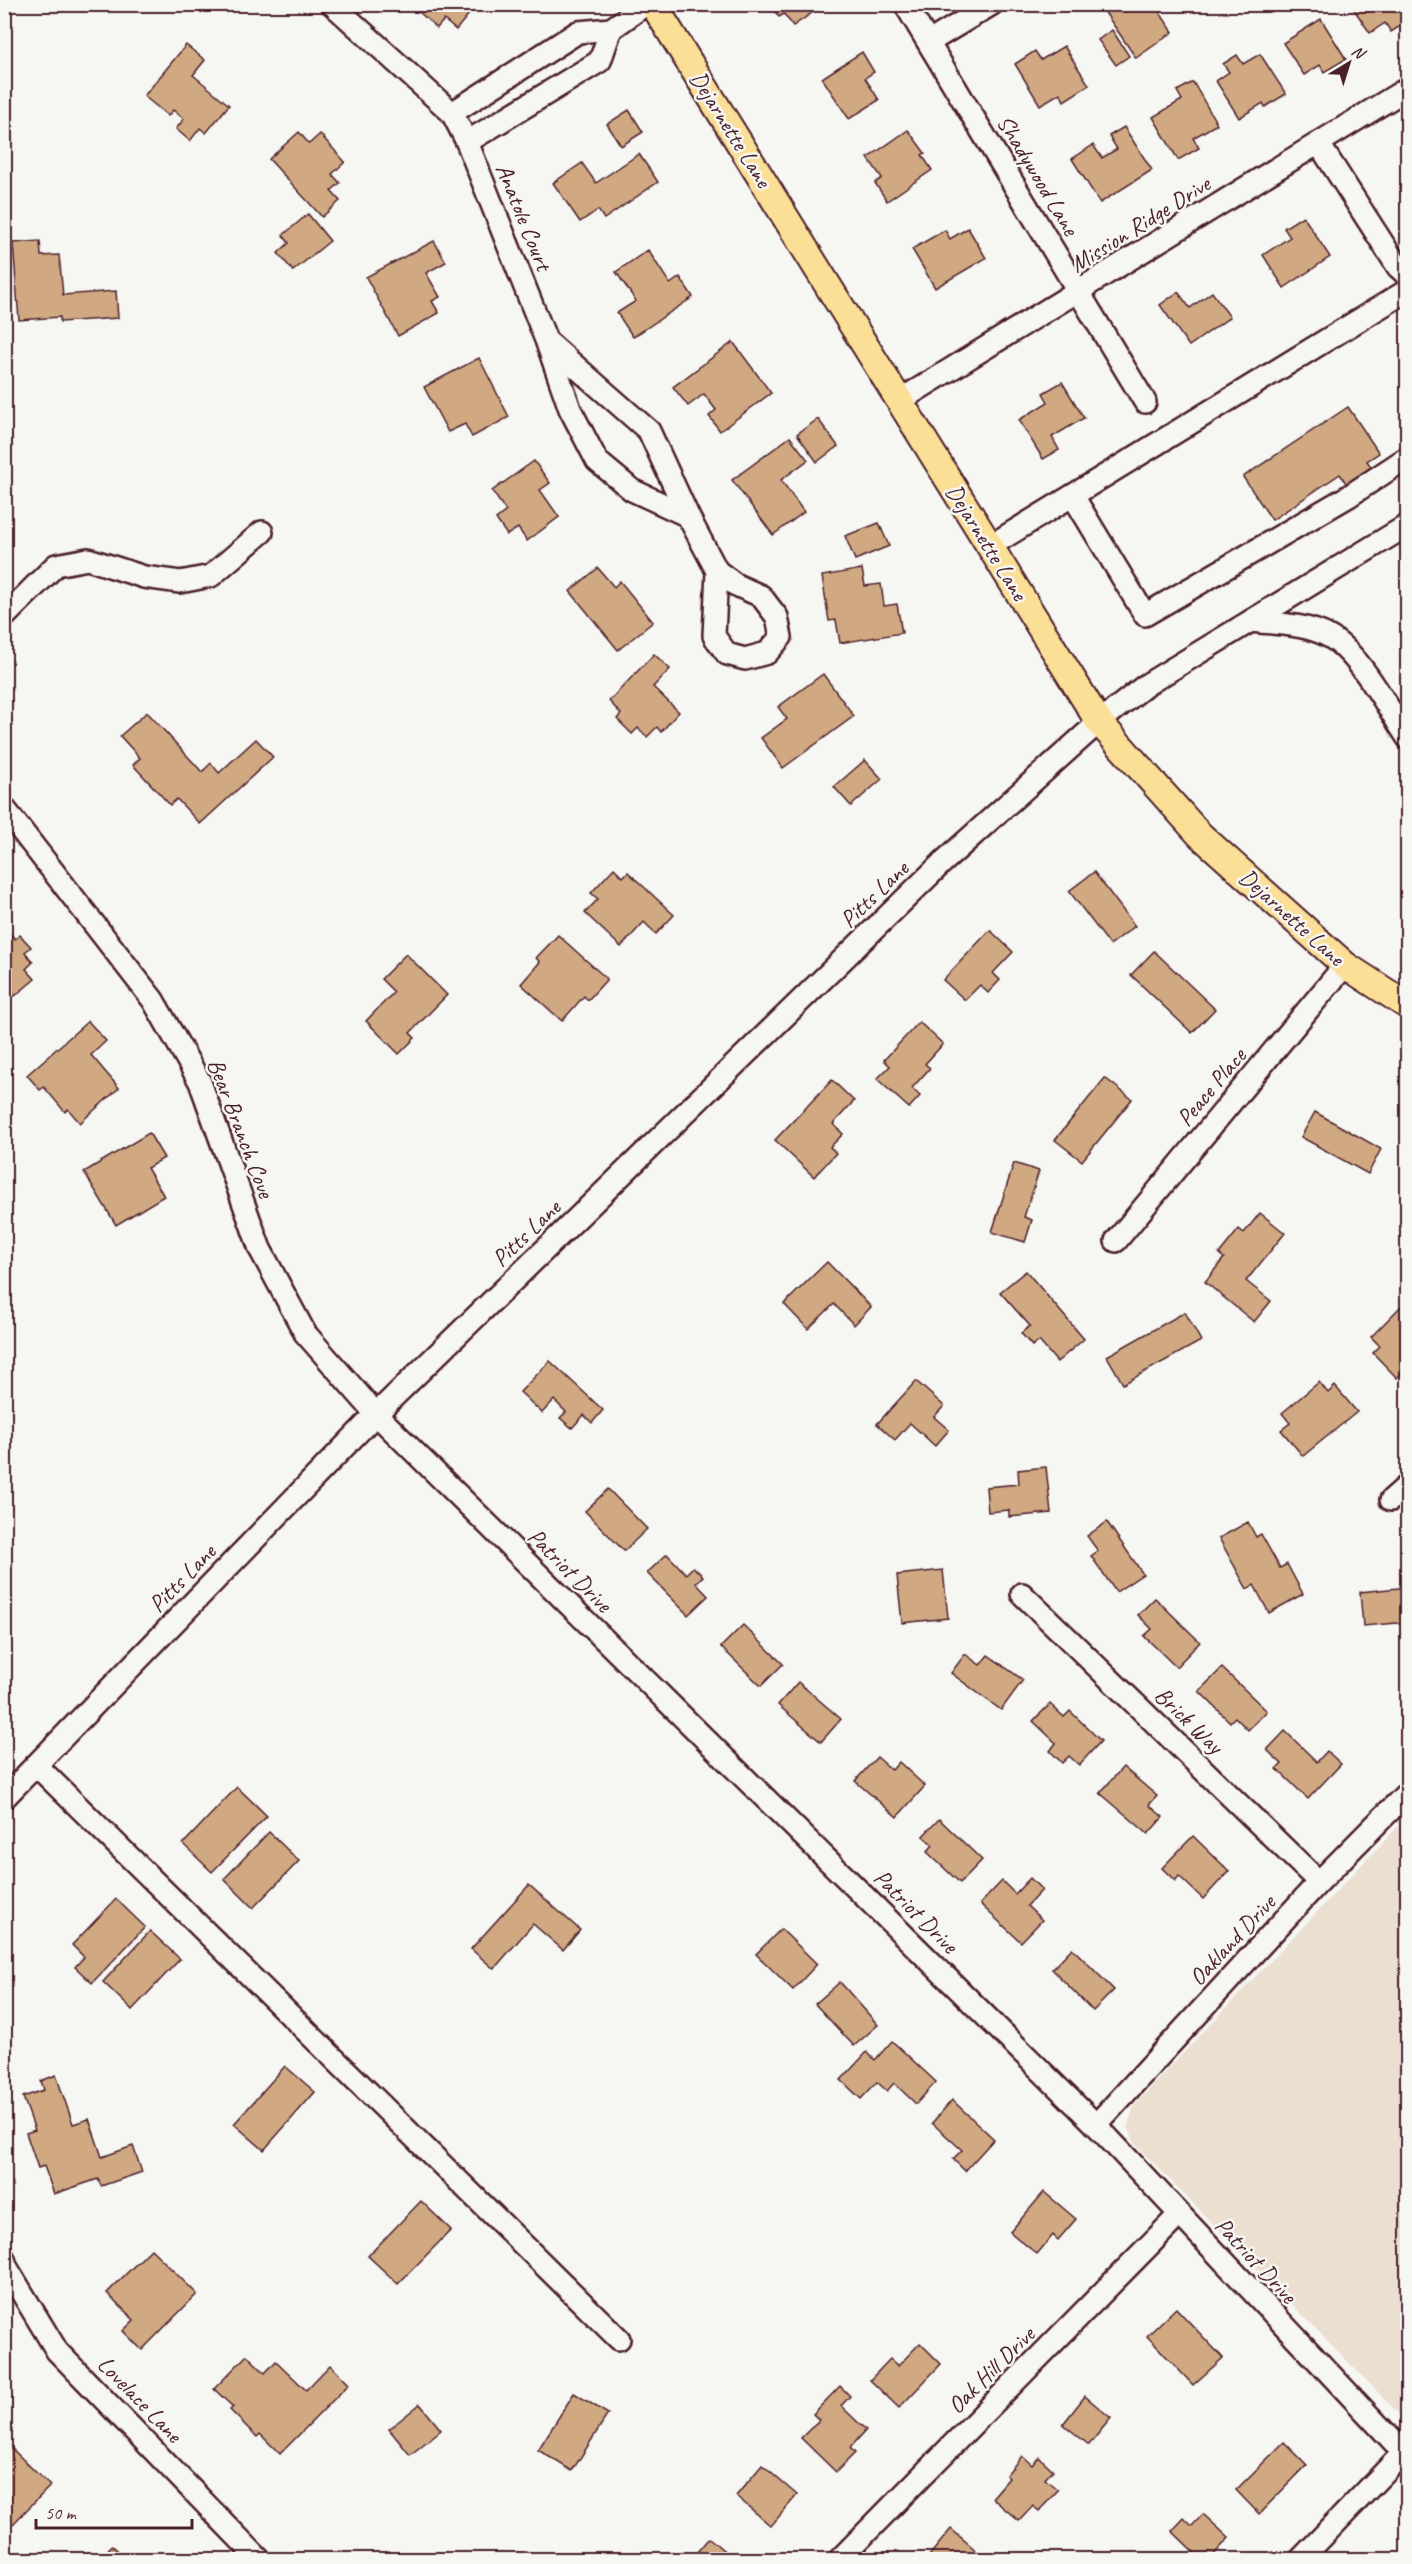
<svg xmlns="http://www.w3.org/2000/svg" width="1412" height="2564" font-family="Caveat,sans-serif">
	<rect width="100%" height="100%" fill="#f6f6f2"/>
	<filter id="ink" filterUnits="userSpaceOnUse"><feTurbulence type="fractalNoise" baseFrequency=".0167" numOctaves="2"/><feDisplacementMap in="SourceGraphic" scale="12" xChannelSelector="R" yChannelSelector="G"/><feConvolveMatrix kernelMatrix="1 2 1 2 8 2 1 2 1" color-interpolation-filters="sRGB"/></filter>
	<g filter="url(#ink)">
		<!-- built -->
		<polygon fill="#ebdfd0" points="1407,1817 1407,2422 1135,2144 1128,2126 1134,2105"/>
		<!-- building -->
		<g fill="#d0a982" stroke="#4a1f2b" stroke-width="1.5">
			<polygon points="410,4 477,4 456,30 444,20 437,28"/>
			<polygon points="770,4 825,4 793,26 784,14 779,17"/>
			<polygon points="1106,4 1154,4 1173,32 1136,58 1102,8"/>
			<polygon points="1400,4 1408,15 1408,21 1391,32 1385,23 1370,33 1351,5"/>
			<polygon points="1321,19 1346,59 1324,72 1320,65 1304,75 1283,43"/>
			<polygon points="1112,30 1129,56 1116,65 1098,40"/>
			<polygon points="186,45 205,60 193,75 229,105 206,133 200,128 190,141 176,129 184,119 173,110 168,116 144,96"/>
			<polygon points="1064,46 1089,85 1064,101 1060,93 1040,105 1015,64 1035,51 1041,60"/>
			<polygon points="862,52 874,72 865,78 879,100 849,119 822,78"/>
			<polygon points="1260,54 1286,94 1265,107 1263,103 1239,118 1216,81 1229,72 1223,64 1237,55 1243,64"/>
			<polygon points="1193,82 1217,124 1193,138 1199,148 1178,160 1153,117 1182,100 1177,91"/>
			<polygon points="629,110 643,132 621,146 607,124"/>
			<polygon points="1124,127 1152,170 1100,203 1072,159 1093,145 1102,158 1117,149 1109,136"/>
			<polygon points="908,130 925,153 922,155 932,170 887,201 875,183 882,178 868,158"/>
			<polygon points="299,132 309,144 320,134 345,162 332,174 340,183 331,191 340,201 322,217 269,159"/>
			<polygon points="639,154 658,182 604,219 598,210 580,222 553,183 582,163 596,183"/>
			<polygon points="308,214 330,241 293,271 278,253 289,243 283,235"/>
			<polygon points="1303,216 1330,257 1284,288 1263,255 1290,237 1284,228"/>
			<polygon points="968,228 986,258 935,288 912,249 945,230 950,239"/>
			<polygon points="40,241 41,256 59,255 63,295 116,291 118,318 60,322 60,317 19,320 13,243"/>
			<polygon points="434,241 446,262 426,273 440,297 432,301 439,313 398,336 366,277"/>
			<polygon points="648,250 670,284 680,277 693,297 633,337 617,313 636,301 616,272"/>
			<polygon points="1178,292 1190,308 1212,292 1230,317 1189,346 1160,305"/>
			<polygon points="733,342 771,393 720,431 709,416 716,410 704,394 688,406 673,387"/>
			<polygon points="479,358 509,417 472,437 465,424 448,432 424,387"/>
			<polygon points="1062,382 1084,418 1052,437 1059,450 1043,459 1019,420 1048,402 1043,393"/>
			<polygon points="1348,407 1379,453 1367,461 1375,472 1350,489 1340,474 1272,520 1243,477"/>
			<polygon points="818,419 838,446 817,462 797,434"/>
			<polygon points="790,437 808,460 781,480 804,512 773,535 732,480"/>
			<polygon points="534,461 550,483 540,490 559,517 527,541 518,528 507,535 496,519 506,511 492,491"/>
			<polygon points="879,523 889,546 855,560 845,536"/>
			<polygon points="598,568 614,587 620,581 653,622 618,650 570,591"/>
			<polygon points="862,569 865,586 881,584 884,606 897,604 902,633 840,643 836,620 829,621 822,576"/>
			<polygon points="654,654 670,669 653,687 679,712 661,732 657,727 647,737 638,728 632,734 617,719 621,714 609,701"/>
			<polygon points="823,674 854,716 783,768 761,738 787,719 778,707"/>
			<polygon points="147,712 202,772 211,763 219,773 256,739 273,757 200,824 177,799 170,805 133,765 140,758 120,736"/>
			<polygon points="865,760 882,779 851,806 834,787"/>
			<polygon points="614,868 623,877 628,872 674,915 656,934 644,922 621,947 585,913 598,899 591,893"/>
			<polygon points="1094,872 1135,926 1110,945 1069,891"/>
			<polygon points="7,930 15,939 20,935 31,947 25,952 33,962 26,969 35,979 15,996 4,985 4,932"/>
			<polygon points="990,930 1013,952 993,973 1000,980 988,993 980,985 965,1000 943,980"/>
			<polygon points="558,935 607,979 588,1000 584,996 562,1021 521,984 540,962 536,958"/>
			<polygon points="1154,951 1215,1009 1192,1033 1131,975"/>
			<polygon points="406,954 447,995 410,1033 415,1038 399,1054 366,1021 394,992 381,979"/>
			<polygon points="88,1021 106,1041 91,1055 119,1088 80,1123 68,1109 65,1112 44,1087 40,1090 27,1075"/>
			<polygon points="919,1022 943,1044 925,1064 930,1068 912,1088 920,1096 909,1108 877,1079 890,1066 884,1060"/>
			<polygon points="1105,1078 1132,1099 1082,1161 1055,1140"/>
			<polygon points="832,1080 854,1101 833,1124 843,1134 830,1147 836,1153 814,1177 775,1140"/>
			<polygon points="1315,1112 1381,1149 1368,1174 1301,1137"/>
			<polygon points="149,1133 164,1158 147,1168 164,1196 116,1225 84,1172"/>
			<polygon points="1014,1163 1039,1171 1024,1217 1032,1220 1025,1242 992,1232"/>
			<polygon points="1260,1213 1285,1233 1246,1281 1271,1301 1254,1322 1205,1282 1224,1258 1219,1254 1239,1229 1244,1233"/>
			<polygon points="827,1262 871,1307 854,1325 834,1304 808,1329 784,1304"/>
			<polygon points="1026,1271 1084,1339 1057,1362 1039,1341 1032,1346 1021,1333 1030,1326 1000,1292"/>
			<polygon points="1406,1301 1408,1367 1397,1378 1373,1353 1380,1346 1371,1337"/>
			<polygon points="1185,1312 1201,1341 1123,1384 1107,1356"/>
			<polygon points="550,1361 603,1410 592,1423 584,1415 572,1428 560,1418 566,1412 554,1400 542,1413 520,1392"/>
			<polygon points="916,1381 944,1406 934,1417 949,1430 935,1446 910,1423 895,1440 877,1424"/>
			<polygon points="1319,1382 1328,1393 1335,1386 1357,1412 1303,1456 1281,1430 1290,1423 1282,1413"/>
			<polygon points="1046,1467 1051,1513 1009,1517 1009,1510 988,1512 986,1487 1019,1484 1018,1470"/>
			<polygon points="608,1489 647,1529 624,1551 585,1511"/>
			<polygon points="1107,1522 1143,1574 1116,1592 1091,1556 1098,1551 1087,1536"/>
			<polygon points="1248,1522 1256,1537 1261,1534 1280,1568 1287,1564 1303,1594 1269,1613 1254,1585 1247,1589 1219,1538"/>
			<polygon points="667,1554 686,1574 693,1567 703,1576 696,1583 708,1596 688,1615 647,1573"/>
			<polygon points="943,1570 948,1618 902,1623 897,1575"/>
			<polygon points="1408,1587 1408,1622 1363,1626 1360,1592"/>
			<polygon points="1155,1598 1200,1642 1176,1667 1144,1636 1152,1629 1138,1615"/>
			<polygon points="743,1625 783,1664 761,1686 721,1647"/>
			<polygon points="965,1654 980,1665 988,1655 1023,1680 1001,1710 951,1673"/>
			<polygon points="1222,1668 1267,1711 1248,1730 1235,1717 1230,1722 1199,1691"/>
			<polygon points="798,1682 841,1719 821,1742 778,1705"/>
			<polygon points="1050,1704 1064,1717 1070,1711 1101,1741 1079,1765 1069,1756 1062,1763 1050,1751 1056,1743 1033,1721"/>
			<polygon points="1285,1731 1317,1762 1327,1751 1341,1764 1308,1799 1277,1769 1282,1764 1267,1750"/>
			<polygon points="877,1757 892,1770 899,1762 925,1786 897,1817 855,1781"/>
			<polygon points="1123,1767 1157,1796 1149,1805 1163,1817 1148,1834 1100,1793"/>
			<polygon points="237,1787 267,1816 212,1872 183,1844"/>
			<polygon points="939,1819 982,1860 960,1883 927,1852 933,1845 923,1836"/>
			<polygon points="269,1832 299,1861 253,1908 224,1879"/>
			<polygon points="1193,1836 1229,1871 1203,1899 1179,1876 1175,1881 1162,1868"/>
			<polygon points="1030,1878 1042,1890 1027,1906 1042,1920 1021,1942 980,1904 1002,1881 1015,1894"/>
			<polygon points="529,1885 580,1930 563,1950 533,1924 494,1969 471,1949"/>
			<polygon points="116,1899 145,1927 92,1983 75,1967 84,1957 72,1945"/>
			<polygon points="781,1929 817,1964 793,1990 756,1954"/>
			<polygon points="150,1931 180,1959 132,2010 103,1982"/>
			<polygon points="1072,1948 1114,1990 1093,2011 1052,1969"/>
			<polygon points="840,1982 878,2025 854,2046 815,2004"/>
			<polygon points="892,2041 936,2082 916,2104 894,2083 887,2091 877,2082 861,2099 841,2080 867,2052 875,2060"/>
			<polygon points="285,2066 315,2092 264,2150 234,2124"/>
			<polygon points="56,2075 73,2124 89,2119 102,2157 133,2146 142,2172 101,2186 98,2179 54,2194 44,2166 38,2168 26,2133 35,2130 23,2097 44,2090 41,2081"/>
			<polygon points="952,2100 994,2139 965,2171 953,2159 962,2150 932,2123"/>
			<polygon points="1044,2192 1076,2219 1058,2240 1053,2235 1037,2254 1010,2232"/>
			<polygon points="421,2201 451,2230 398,2284 368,2256"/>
			<polygon points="151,2249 197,2294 142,2350 123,2331 134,2320 107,2293"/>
			<polygon points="1176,2308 1223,2358 1193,2385 1147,2336"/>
			<polygon points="920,2343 941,2364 899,2408 870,2380 890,2359 898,2366"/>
			<polygon points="247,2355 265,2373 276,2361 306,2390 330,2365 349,2384 280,2454 260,2434 257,2437 230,2410 233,2407 214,2389"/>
			<polygon points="840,2386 850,2396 841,2406 866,2430 850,2448 855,2453 836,2472 801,2438 819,2420 813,2414"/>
			<polygon points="574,2393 608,2414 572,2471 538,2450"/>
			<polygon points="1085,2396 1111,2418 1089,2445 1063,2424"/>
			<polygon points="420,2404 441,2430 410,2455 389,2429"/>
			<polygon points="4,2441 50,2486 13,2524 4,2516"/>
			<polygon points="1284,2442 1307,2465 1259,2514 1236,2490"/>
			<polygon points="1022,2456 1032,2465 1039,2457 1053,2470 1045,2479 1058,2490 1039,2511 1033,2506 1019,2521 992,2498 1009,2478 1006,2475"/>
			<polygon points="762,2465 797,2495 771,2526 736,2496"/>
			<polygon points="1203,2514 1229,2538 1209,2560 1202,2560 1172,2531 1184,2518 1192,2526"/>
			<polygon points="951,2529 978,2552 972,2560 932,2560 929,2556"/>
			<polygon points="709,2538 735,2560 690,2560"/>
			<polygon points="112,2545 127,2560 99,2560"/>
		</g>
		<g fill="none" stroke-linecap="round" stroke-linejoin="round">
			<!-- minor casing -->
			<g stroke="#4a1f2b" stroke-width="26">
				<g id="minor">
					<polyline points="332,4 452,113 467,142 546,340 570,409 597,461 632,490 688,516"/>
					<polyline points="905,4 1145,402"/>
					<polyline points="929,42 992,4"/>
					<polyline points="452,113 578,32 611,29 646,4"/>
					<polyline points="467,142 600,61 611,29"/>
					<polyline points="1319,144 1398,267 1408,276"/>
					<polyline points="549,343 649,431 688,516 717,571 736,585 761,596 777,617 781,637 767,653 745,659 727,654 714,636 717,571"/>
					<polyline points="899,401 1408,88"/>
					<polyline points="1073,496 1145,615 1349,496 1408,457"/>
					<polyline points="990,546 1408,290"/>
					<polyline points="4,617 56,565 88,559 144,577 180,582 211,576 262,532"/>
					<path d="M 1251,621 C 1276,624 1306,624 1328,636 C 1359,652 1388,709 1408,738"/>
					<polyline points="4,808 153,1000 200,1082 260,1249 305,1333 376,1414 1096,2125 1408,2457"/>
					<polyline points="1116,1241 1345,965"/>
					<polyline points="1391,1500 1408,1485"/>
					<polyline points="1022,1594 1319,1882"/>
					<polyline points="36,1765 619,2339"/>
					<polyline points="4,1798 376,1414 942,863 1099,722 1146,685 1408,525"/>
					<polyline points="1096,2125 1319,1882 1408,1792"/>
					<polyline points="4,2259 7,2268 57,2351 260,2560"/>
					<polyline points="839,2560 1179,2215"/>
					<polyline points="1300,2560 1403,2453"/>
				</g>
			</g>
			<!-- major casing -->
			<g stroke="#4a1f2b" stroke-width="30">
				<polyline id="major" points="653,4 1099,722 1200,835 1345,965 1408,1006"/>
			</g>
			<!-- minor -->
			<use href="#minor" stroke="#f6f6f2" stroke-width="21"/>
			<!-- major -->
			<use href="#major" stroke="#fbdf96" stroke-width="26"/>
		</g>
	</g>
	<g text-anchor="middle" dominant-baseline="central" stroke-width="5" stroke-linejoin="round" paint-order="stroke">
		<!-- street labels -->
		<g font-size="24" fill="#4a1f2b" stroke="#f6f6f2">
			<text transform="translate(731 129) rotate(58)">Dejarnette Lane</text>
			<text transform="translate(1038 175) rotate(59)">Shadywood Lane</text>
			<text transform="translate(524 217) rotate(68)">Anatole Court</text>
			<text transform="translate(1140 224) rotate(-32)">Mission Ridge Drive</text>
			<text transform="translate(987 542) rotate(58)">Dejarnette Lane</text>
			<text transform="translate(874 894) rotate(-44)">Pitts Lane</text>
			<text transform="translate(1292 917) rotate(42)">Dejarnette Lane</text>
			<text transform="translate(1211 1087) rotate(-50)">Peace Place</text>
			<text transform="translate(241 1128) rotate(69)">Bear Branch Cove</text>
			<text transform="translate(526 1233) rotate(-44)">Pitts Lane</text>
			<text transform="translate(570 1570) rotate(45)">Patriot Drive</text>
			<text transform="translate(182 1578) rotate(-46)">Pitts Lane</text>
			<text transform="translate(1189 1720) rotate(44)">Brick Way</text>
			<text transform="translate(916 1911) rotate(45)">Patriot Drive</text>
			<text transform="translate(1232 1940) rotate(-47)">Oakland Drive</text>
			<text transform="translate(1256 2260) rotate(47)">Patriot Drive</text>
			<text transform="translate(991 2370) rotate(-45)">Oak Hill Drive</text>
			<text transform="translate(140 2399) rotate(46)">Lovelace Lane</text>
		</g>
	</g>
	<!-- margin -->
	<rect width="1412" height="2564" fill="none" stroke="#f6f6f2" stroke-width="24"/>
	<rect x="12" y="12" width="1388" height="2540" fill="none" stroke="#4a1f2b" stroke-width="2" filter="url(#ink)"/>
	<!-- north arrow -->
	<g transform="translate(1349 63) rotate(38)" stroke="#f6f6f2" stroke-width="4.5" paint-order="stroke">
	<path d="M0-4.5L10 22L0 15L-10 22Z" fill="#4a1f2b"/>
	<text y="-9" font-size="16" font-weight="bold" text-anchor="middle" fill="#4a1f2b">N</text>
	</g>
	<!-- scale -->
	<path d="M36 2519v9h156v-9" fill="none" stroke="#4a1f2b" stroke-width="3"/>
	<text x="45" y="2519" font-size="18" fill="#4a1f2b" stroke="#f6f6f2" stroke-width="4.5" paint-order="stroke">50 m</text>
</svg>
